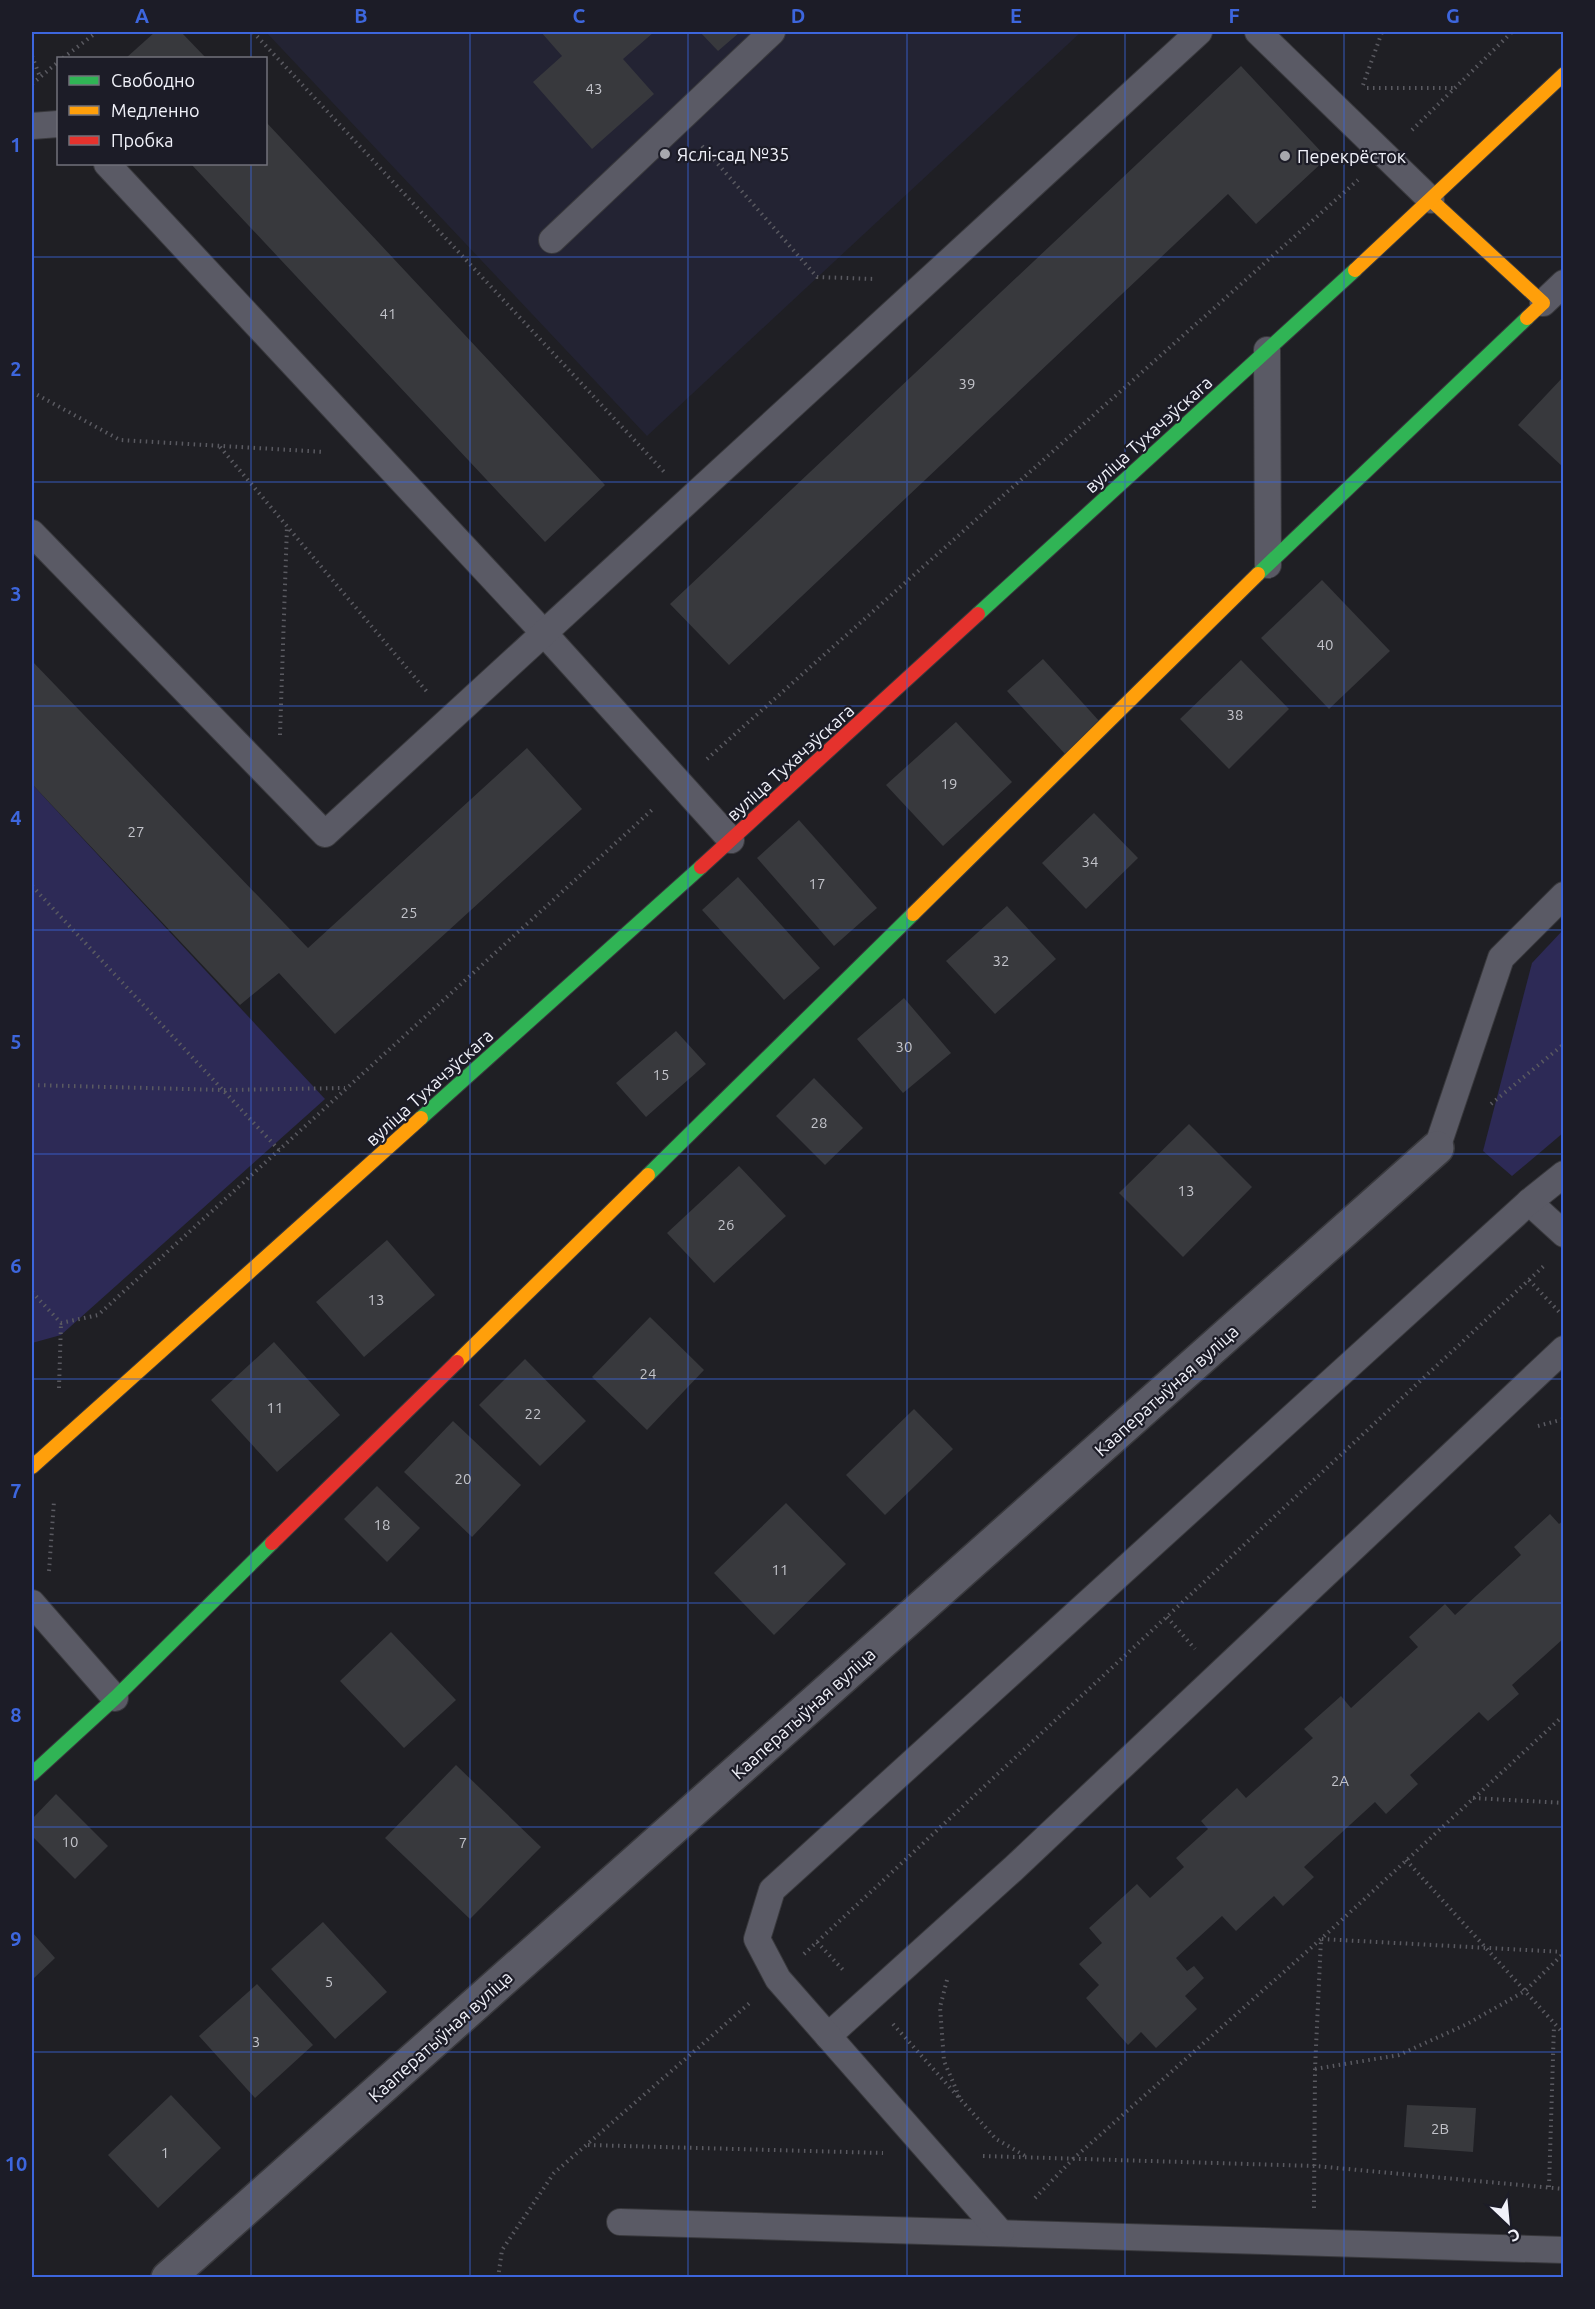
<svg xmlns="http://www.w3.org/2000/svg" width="1595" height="2309" font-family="Ubuntu,sans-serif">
	<rect width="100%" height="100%" fill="#1f1f24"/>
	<!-- built -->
	<polygon fill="#232333" points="266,32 1081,32 647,436"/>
	<!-- green -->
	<g fill="#2d2a56">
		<polygon points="32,784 325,1099 61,1335 32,1343"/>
		<polygon points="1563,930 1563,1133 1512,1176 1483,1151 1532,963"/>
	</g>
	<!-- building -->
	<g fill="#38393d">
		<polygon points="155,32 181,32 206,58 126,58"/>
		<polygon points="541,32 654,32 623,59 654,94 592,149 533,82 562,56"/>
		<polygon points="700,32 740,32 718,51"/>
		<polygon points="1241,66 1327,158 1256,224 1228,194 729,665 670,604"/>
		<polygon points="266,122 605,485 545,542 191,164 266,164"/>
		<polygon points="1564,376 1564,468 1518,425"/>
		<polygon points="1322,580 1390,651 1329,709 1261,638"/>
		<polygon points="1043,659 1100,722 1065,754 1007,691"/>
		<polygon points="1241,660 1289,709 1229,769 1180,719"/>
		<polygon points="32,661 308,948 527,748 582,809 335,1034 279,973 240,1005 32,784"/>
		<polygon points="956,722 1012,782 943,846 886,785"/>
		<polygon points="1094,813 1138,858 1086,909 1042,863"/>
		<polygon points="799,820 877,908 834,946 757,858"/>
		<polygon points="738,877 820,968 784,1000 702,910"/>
		<polygon points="1007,906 1056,959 995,1014 946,961"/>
		<polygon points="904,998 951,1053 903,1093 857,1039"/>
		<polygon points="676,1031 706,1064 646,1117 616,1083"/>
		<polygon points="814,1078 863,1128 825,1165 776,1116"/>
		<polygon points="1189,1124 1252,1187 1183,1257 1119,1193"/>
		<polygon points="739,1166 786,1216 714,1283 667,1233"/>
		<polygon points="387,1240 435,1295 364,1357 316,1302"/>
		<polygon points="650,1317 704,1370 647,1430 592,1377"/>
		<polygon points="274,1342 340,1415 277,1472 211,1400"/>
		<polygon points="525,1359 586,1421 540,1466 479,1405"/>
		<polygon points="914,1409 953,1449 885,1515 846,1475"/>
		<polygon points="453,1421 521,1485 472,1537 404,1472"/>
		<polygon points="377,1486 420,1528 387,1562 344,1519"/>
		<polygon points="786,1503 846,1564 774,1635 714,1573"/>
		<polygon points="1550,1514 1559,1524 1564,1520 1564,1638 1512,1685 1519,1694 1488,1721 1479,1712 1410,1775 1418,1784 1386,1814 1375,1802 1304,1867 1314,1877 1283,1906 1274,1896 1236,1931 1222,1916 1176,1958 1187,1971 1194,1966 1204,1978 1185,1996 1197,2009 1156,2048 1141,2032 1128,2045 1086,1998 1099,1985 1079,1964 1102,1943 1089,1928 1137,1884 1150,1898 1184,1867 1176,1858 1208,1829 1201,1821 1237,1788 1246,1798 1313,1738 1304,1729 1341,1696 1351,1708 1418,1647 1409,1637 1445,1604 1455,1615 1521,1555 1514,1547"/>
		<polygon points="391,1632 456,1700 404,1748 340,1681"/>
		<polygon points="456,1765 541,1847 470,1919 385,1838"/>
		<polygon points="56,1794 108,1846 75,1879 32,1836 32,1819"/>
		<polygon points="323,1922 387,1992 335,2039 271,1969"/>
		<polygon points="32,1932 55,1958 32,1980"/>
		<polygon points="257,1984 313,2045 255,2098 199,2036"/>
		<polygon points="171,2095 221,2148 158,2208 108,2155"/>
		<polygon points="1407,2105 1476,2108 1473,2152 1404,2147"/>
	</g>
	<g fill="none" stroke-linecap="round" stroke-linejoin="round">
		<!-- lane casing -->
		<g stroke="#39393d" stroke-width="28">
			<g id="lane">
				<polyline points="1258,32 1431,200"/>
				<polyline points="32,126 58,124"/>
				<polyline points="107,164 543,632 731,840"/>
				<polyline points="552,240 772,32"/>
				<polyline points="1543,303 1564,283"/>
				<polyline points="1267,350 1268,565"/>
				<polyline points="32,533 325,834 1199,32"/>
				<polyline points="1437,1148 1501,958 1564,895"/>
				<polyline points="1529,1202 1564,1234"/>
				<polyline points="32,1603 115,1698"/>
				<polyline points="828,2036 1013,1869 1564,1349"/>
				<polyline points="620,2222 1564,2250"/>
				<polyline points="1001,2233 778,1979 757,1939 772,1890 1529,1202 1564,1174"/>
			</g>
		</g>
		<!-- street casing -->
		<g stroke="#39393d" stroke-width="36">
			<polyline id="street" points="168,2278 1437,1148"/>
		</g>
		<!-- fast casing -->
		<g stroke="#39393d" stroke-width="16">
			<g id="fast">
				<polyline points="1258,574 1527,318"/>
				<polyline points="978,614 1355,270"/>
				<polyline points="421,1118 701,867"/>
				<polyline points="648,1175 913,914"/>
				<polyline points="32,1774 115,1698 272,1543"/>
			</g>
		</g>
		<!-- slow casing -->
		<g stroke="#39393d" stroke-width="16">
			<g id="slow">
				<polyline points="1431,200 1543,303 1527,318"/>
				<polyline points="1355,270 1564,74"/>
				<polyline points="913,914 1258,574"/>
				<polyline points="457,1362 648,1175"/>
				<polyline points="32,1467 421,1118"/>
			</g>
		</g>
		<!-- jam casing -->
		<g stroke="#39393d" stroke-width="16">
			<g id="jam">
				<polyline points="701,867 978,614"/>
				<polyline points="272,1543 457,1362"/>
			</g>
		</g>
		<!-- path -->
		<g stroke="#5a5a61" stroke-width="4" stroke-dasharray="1.5 4.5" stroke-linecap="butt">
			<polyline points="253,32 666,474"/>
			<polyline points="32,56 40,77"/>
			<polyline points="63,58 97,32"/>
			<polyline points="32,84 58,62"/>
			<polyline points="1363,85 1382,32"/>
			<polyline points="1367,88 1454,88"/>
			<polyline points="1412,130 1512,32"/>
			<polyline points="702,146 817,277 875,279"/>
			<polyline points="32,392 120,440 325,452"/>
			<polyline points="220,447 428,693"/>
			<polyline points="280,735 287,526"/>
			<polyline points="707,759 1358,180"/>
			<polyline points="32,886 279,1150"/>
			<polyline points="32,1085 223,1090 345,1088"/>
			<polyline points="1491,1104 1564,1044"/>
			<polyline points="1529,1280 1561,1314"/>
			<polyline points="32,1292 61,1323 98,1315 653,809"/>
			<polyline points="59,1388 61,1323"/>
			<polyline points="1538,1426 1564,1419"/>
			<polyline points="49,1571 54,1501"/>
			<polyline points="1167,1617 1195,1649"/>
			<polyline points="1473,1798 1564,1803"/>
			<polyline points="1406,1860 1564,2034"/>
			<polyline points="817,1942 845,1972"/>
			<polyline points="804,1954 1546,1264"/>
			<polyline points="947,1980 940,2007 944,2061 961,2101"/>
			<polyline points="893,2024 996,2139 1027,2157"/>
			<polyline points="1315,2069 1399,2055 1467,2024 1525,1991 1564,1953"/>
			<polyline points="588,2145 883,2153"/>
			<polyline points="983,2156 1315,2166 1564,2189"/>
			<polyline points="1549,2187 1554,2025"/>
			<polyline points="1035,2198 1073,2159 1321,1939 1564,1715"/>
			<polyline points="1314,2208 1315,2069 1321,1939 1564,1952"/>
			<polyline points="498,2278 502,2250 554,2173 752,2001"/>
		</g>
		<!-- lane -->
		<use href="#lane" stroke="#5a5a65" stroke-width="26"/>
		<!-- street -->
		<use href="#street" stroke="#5a5a65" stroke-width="33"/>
		<!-- fast -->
		<use href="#fast" stroke="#30b455" stroke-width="14"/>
		<!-- slow -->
		<use href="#slow" stroke="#ff9f0a" stroke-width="14"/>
		<!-- jam -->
		<use href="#jam" stroke="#e5322d" stroke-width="14"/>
	</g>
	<!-- grid -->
	<path fill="none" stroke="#3d66dd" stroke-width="1.5" stroke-opacity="0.55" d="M 251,32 L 251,58M 470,32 L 470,2278M 688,32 L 688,2278M 907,32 L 907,2278M 1125,32 L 1125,2278M 1344,32 L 1344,2278M 251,164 L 251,2278M 32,257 L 1564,257M 32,482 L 1564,482M 32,706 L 1564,706M 32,930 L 1564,930M 32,1154 L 1564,1154M 32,1379 L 1564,1379M 32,1603 L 1564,1603M 32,1827 L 1564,1827M 32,2052 L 1564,2052"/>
	<!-- markers -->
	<g fill="#a7a8ae" stroke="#1c1c27" stroke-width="2">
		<circle cx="665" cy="154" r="6"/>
		<circle cx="1285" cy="156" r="6"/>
	</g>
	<g text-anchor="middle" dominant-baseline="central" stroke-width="4.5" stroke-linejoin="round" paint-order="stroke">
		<!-- number labels -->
		<g font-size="15" fill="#c2c3ca">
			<text x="594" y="88">43</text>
			<text x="388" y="313">41</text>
			<text x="967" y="383">39</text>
			<text x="1325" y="644">40</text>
			<text x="1235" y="714">38</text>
			<text x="949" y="783">19</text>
			<text x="136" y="831">27</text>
			<text x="1090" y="861">34</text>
			<text x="817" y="883">17</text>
			<text x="409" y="912">25</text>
			<text x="1001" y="960">32</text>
			<text x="904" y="1046">30</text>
			<text x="661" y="1074">15</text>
			<text x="819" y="1122">28</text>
			<text x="1186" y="1190">13</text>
			<text x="726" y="1224">26</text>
			<text x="376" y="1299">13</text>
			<text x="648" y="1373">24</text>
			<text x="275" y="1407">11</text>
			<text x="533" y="1413">22</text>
			<text x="463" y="1478">20</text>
			<text x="382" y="1524">18</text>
			<text x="780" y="1569">11</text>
			<text x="1340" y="1780">2А</text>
			<text x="70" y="1841">10</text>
			<text x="463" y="1842">7</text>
			<text x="329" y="1981">5</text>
			<text x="256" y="2041">3</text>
			<text x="1440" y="2128">2В</text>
			<text x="165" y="2152">1</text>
		</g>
		<!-- poi labels -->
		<g font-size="18" fill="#f0f1f9" stroke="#1c1c27" text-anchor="start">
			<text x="677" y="154">Яслі-сад №35</text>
			<text x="1297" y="156">Перекрёсток</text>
		</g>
		<!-- street labels -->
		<g font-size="18" fill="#f0f1f9" stroke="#1c1c27">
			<text transform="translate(1148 434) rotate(-42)">вуліца Тухачэўскага</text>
			<text transform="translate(790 762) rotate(-42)">вуліца Тухачэўскага</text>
			<text transform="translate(429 1087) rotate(-42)">вуліца Тухачэўскага</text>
			<text transform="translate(1166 1390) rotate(-42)">Кааператыўная вуліца</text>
			<text transform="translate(803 1713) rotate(-42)">Кааператыўная вуліца</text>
			<text transform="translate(440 2036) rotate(-42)">Кааператыўная вуліца</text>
		</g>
	</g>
	<!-- border -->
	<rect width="1595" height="2309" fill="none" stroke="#1c1c27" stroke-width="66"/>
	<!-- legend -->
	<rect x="57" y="57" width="210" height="108" fill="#1c1c27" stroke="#71717b" stroke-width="1.5"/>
	<rect x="69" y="76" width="30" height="9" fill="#30b455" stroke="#71717b" stroke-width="1.5"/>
	<text x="111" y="87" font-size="18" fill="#f0f1f9">Свободно</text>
	<rect x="69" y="106" width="30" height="9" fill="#ff9f0a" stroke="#71717b" stroke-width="1.5"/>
	<text x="111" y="117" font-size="18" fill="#f0f1f9">Медленно</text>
	<rect x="69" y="136" width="30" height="9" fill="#e5322d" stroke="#71717b" stroke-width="1.5"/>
	<text x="111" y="147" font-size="18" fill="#f0f1f9">Пробка</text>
	<!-- north arrow -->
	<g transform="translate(1508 2222) rotate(154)" stroke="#1c1c27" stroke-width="4.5" paint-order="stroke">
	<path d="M0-4.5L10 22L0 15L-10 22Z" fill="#f0f1f9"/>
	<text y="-9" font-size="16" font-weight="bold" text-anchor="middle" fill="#f0f1f9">С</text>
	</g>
	<rect x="33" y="33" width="1529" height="2243" fill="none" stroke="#3d66dd" stroke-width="2"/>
	<g font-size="20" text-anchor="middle" font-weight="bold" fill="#3d66dd">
		<text x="142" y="23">A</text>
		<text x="361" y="23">B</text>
		<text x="579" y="23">C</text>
		<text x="798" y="23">D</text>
		<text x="1016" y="23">E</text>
		<text x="1234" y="23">F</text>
		<text x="1453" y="23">G</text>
		<text x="16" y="152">1</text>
		<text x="16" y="376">2</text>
		<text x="16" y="601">3</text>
		<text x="16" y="825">4</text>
		<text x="16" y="1049">5</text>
		<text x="16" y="1273">6</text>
		<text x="16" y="1498">7</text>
		<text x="16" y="1722">8</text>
		<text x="16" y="1946">9</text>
		<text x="16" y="2171">10</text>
	</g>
</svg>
